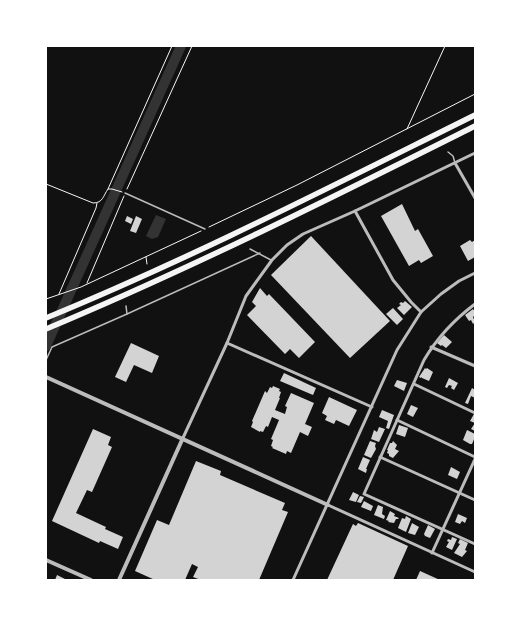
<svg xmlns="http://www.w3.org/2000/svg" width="521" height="626" font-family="Quicksand,sans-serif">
	<rect width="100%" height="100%" fill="#111"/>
	<!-- water -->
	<polygon fill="#333" points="156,215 166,219 158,237 152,239 146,236"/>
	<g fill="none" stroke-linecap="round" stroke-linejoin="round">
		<!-- river -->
		<polyline stroke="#333" stroke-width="10" points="46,346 181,46"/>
	</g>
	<!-- building -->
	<g fill="#d3d3d3">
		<polygon points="402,204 415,231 418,229 433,256 421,263 419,260 409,266 381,216"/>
		<polygon points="127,216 133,219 131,224 125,221"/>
		<polygon points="136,216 142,219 136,233 130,231"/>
		<polygon points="311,236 390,321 350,358 271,275"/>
		<polygon points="470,240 472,242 475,240 475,257 468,261 460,246"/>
		<polygon points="260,288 267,296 269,294 315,342 299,358 290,349 285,354 247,315 256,306 252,302"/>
		<polygon points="405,301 412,307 404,315 397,308 401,305 399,304 401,302 403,303"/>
		<polygon points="393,308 403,319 397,325 386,314"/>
		<polygon points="473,309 475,312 475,315 473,317 475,322 473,324 471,320 469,321 465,315"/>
		<polygon points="444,335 452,342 446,348 442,345 441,346 437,343"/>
		<polygon points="131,343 159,356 152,373 134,365 126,382 115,377"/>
		<polygon points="425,368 426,369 427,368 433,372 429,381 422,378 421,377 421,378 419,377"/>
		<polygon points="284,373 316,388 313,395 280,381"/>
		<polygon points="449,378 458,383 454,390 451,388 452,386 449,385 447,388 445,387"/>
		<polygon points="397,380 407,383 404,391 394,386"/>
		<polygon points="273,386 280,389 279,391 281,392 279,398 280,398 275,410 285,414 287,407 285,406 291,393 314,403 305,424 312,427 308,436 300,432 291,453 287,451 286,454 272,448 273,447 271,446 273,440 271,439 279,420 272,417 268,427 266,426 263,432 260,431 260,432 251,427 253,422 252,421 265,391 267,393 270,387 272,388"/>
		<polygon points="472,388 475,390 475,398 471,396 468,404 465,403"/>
		<polygon points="329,397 357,410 349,426 336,420 334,424 325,420 327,416 322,413"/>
		<polygon points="411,405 418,408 413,417 407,414"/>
		<polygon points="382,410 394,415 389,429 386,428 388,421 379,417"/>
		<polygon points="474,414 475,414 475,431 471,429 475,423 470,421"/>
		<polygon points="399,425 408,428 405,437 396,434"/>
		<polygon points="379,427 385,429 379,442 371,439 374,430 377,432"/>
		<polygon points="93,429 111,437 108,445 112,447 92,492 87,490 76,513 106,527 105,529 123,537 118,549 100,541 99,543 52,521"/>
		<polygon points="467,430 475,434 475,437 472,444 470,444 463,440"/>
		<polygon points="370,441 376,443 375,446 376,449 371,458 364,455"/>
		<polygon points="393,441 397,445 395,449 399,451 393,458 389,456 389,454 387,453 388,450 387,450 390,443 392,443"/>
		<polygon points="363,457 370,460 366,469 367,469 366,473 358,469"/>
		<polygon points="196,461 221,471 220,475 285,503 282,510 288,512 259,580 201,580 193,577 198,567 192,564 185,580 155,580 135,571 157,520 169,525"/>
		<polygon points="451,467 460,472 457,479 448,475"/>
		<polygon points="353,492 359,495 356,502 349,500"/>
		<polygon points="360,496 364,497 361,503 357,502"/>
		<polygon points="364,501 373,506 371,511 361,507"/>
		<polygon points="378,505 383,507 382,514 385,516 384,519 374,515"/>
		<polygon points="390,511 395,514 394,516 399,518 398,519 396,519 394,523 388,522 389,521 386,520"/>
		<polygon points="458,514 467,518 465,523 462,521 460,524 455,522"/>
		<polygon points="406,516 411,519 406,532 398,528 402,518 405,519"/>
		<polygon points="358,523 408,546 393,580 327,580 353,524 356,526"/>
		<polygon points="412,523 419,527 415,535 408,533"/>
		<polygon points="428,525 435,529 430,538 425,536 424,534"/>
		<polygon points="452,537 457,539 452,550 446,547 449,542 447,541 448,539 451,540"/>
		<polygon points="460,539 468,543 465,550 467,551 462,557 454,553 460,544 458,543"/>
		<polygon points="420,571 440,580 416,580"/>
		<polygon points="57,575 67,580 55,580"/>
	</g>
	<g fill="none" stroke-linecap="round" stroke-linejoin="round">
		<!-- path -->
		<g stroke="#f5f5f5" stroke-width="1">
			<polyline points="407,129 445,46"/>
			<path d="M 46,184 L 93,203 C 103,203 103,196 108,189 L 112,189 L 122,192"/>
			<polyline points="108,189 172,46"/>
			<polyline points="127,189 192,46"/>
			<polyline points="209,227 297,185 475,94"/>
			<polyline points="146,257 147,264"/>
			<polyline points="87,283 124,196"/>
			<polyline points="59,294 96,208 97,203"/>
			<polyline points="46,299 81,287 201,231"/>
		</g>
		<!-- service -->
		<g stroke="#bcbcbc" stroke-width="1.5">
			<polyline points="448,152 453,156 455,163"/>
			<polyline points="125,193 205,229"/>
			<polyline points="250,249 271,260"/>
			<polyline points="126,306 127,314"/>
			<polyline points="46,360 52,347 127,314 260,253"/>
		</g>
		<!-- minor -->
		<g stroke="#bcbcbc" stroke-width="3">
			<polyline points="455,163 475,198"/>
			<polyline points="355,211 393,280 411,302 421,312"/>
			<path d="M 475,304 C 455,319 437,338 424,360 L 364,494 L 475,544"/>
			<polyline points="227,343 372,407"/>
			<polyline points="431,347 475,366"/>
			<polyline points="414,384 475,413"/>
			<polyline points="397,420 475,457"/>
			<polyline points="182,440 227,343 246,296 272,260 287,245 303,234 355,211 475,153"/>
			<polyline points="380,457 475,500"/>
			<polyline points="328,505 475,572"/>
			<polyline points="432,553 475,459"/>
			<polyline points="293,580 397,350 421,312 441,294 459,281 475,273"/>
		</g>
		<!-- tertiary -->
		<g stroke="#bcbcbc" stroke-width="4">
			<polyline points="46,377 328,505"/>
			<polyline points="46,560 91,580"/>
			<polyline points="119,580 182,440"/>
		</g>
		<!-- motorway -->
		<g stroke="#f5f5f5" stroke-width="5.5">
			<path d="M 46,318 C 192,258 334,185 475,115"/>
			<path d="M 46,329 C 192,268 333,197 475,126"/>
		</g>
	</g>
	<!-- border -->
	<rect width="521" height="626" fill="none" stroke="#ffffff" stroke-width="94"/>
</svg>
